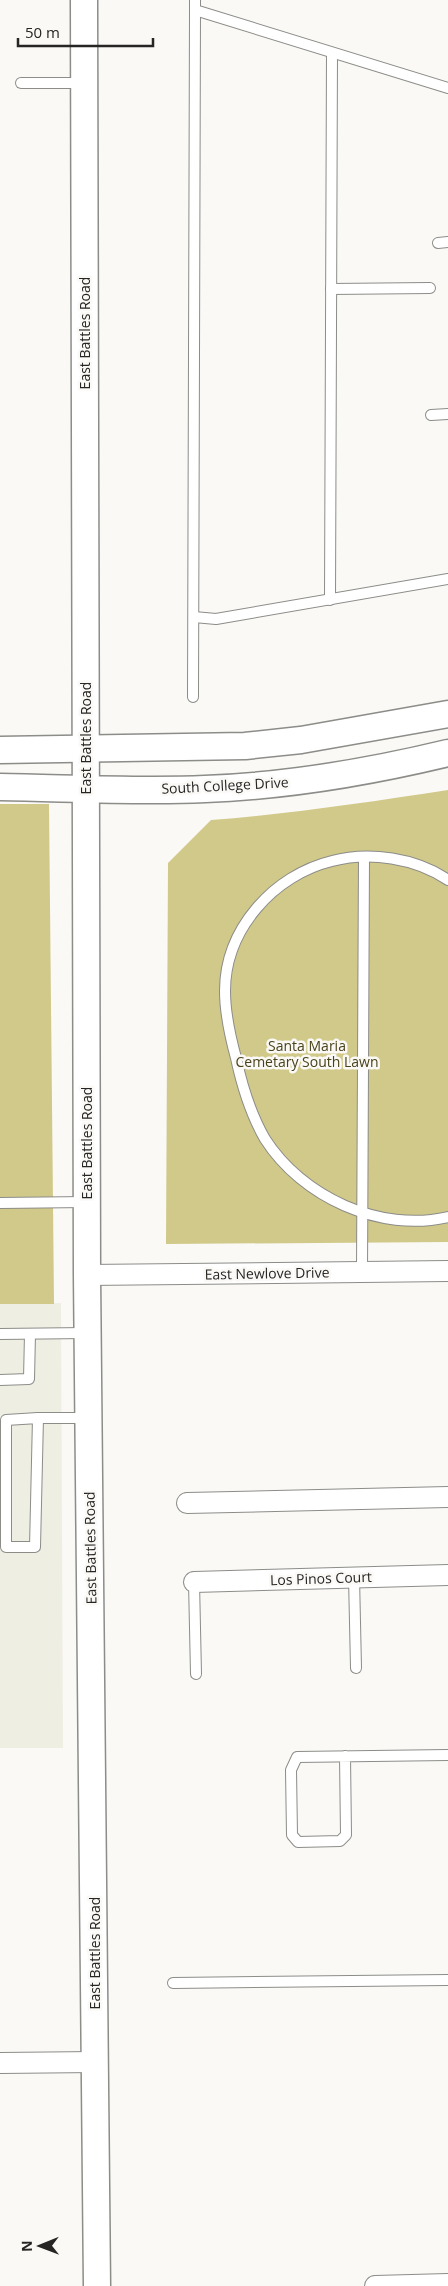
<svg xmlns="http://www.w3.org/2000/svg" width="448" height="2286" font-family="'Open Sans',sans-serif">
	<rect width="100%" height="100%" fill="#faf9f6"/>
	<!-- built -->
	<polygon fill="#efeee3" points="61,1303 63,1748 0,1748 0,1304"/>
	<!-- green -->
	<g fill="#d1c98a">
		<path d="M 448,790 L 448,1242 L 166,1244 L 168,863 L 211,820 C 290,814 369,802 448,790 Z"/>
		<polygon points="0,804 49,804 54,1304 0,1304"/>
	</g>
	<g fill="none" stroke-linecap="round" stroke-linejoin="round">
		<!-- service casing -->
		<g stroke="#8c8c89" stroke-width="12">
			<g id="service">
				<polyline points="195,0 195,10 448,88"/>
				<polyline points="21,83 83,83"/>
				<polyline points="438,243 448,242"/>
				<polyline points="331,289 430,288"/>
				<polyline points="431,415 448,414"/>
				<polyline points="330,600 332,53"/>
				<polyline points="194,617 216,619 448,579"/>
				<polyline points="193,697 195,10"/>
				<path d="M 448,880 C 416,858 369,851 332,861 C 274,875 225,929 225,991 C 225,1014 230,1036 236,1058 C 242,1086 250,1113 265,1139 C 302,1197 380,1233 448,1217"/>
				<polyline points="0,1203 86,1202"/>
				<polyline points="362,1272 364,857"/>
				<polyline points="0,1334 86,1333"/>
				<polyline points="0,1380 29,1379 30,1334"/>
				<polygon points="38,1418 35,1547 6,1547 6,1420"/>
				<polyline points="38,1418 88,1418"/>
				<polyline points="354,1577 356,1668"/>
				<polyline points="194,1582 196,1674"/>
				<polyline points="345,1756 346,1835 340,1841 298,1842 292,1835 291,1770 297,1757 448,1755"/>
				<polyline points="173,1983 448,1980"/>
			</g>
		</g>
		<!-- minor casing -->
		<g stroke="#8c8c89" stroke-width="22">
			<g id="minor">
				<polyline points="87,1275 448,1271"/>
				<polyline points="187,1503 448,1497"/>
				<polyline points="194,1582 448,1575"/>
				<polyline points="0,2063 95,2062"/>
				<polyline points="375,2286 448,2284"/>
			</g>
		</g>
		<!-- tertiary casing -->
		<g stroke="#8c8c89" stroke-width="29">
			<g id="tertiary">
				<polyline points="84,0 87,1275 97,2286"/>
				<polyline points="0,750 245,746 301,740 448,714"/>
				<path d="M 0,787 C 68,788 137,792 205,789 C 286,786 369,772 448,753"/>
			</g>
		</g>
		<!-- service -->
		<use href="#service" stroke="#fff" stroke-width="10"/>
		<!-- minor -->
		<use href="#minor" stroke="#fff" stroke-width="20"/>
		<!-- tertiary -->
		<use href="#tertiary" stroke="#fff" stroke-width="26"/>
	</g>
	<g text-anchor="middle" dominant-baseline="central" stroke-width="5" stroke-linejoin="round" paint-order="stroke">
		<!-- street labels -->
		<g font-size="14" fill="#262524" stroke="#faf9f6">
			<text transform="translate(84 333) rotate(-90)">East Battles Road</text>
			<text transform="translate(85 738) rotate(-90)">East Battles Road</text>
			<text transform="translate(225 785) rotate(-3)">South College Drive</text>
			<text transform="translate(86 1143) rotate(-90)">East Battles Road</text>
			<text transform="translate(267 1273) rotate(-1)">East Newlove Drive</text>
			<text transform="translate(90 1548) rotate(-91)">East Battles Road</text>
			<text transform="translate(321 1578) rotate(-2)">Los Pinos Court</text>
			<text transform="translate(94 1953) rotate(-90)">East Battles Road</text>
		</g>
		<!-- park labels -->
		<g font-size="14" fill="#49431b" stroke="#faf9f6">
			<text x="307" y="1045">Santa Maria<tspan x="307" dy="16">Cemetary South Lawn</tspan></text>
		</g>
	</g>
	<!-- north arrow -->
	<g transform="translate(40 2246) rotate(269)" stroke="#faf9f6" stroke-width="4" paint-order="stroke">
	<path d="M0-4L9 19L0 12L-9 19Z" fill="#262524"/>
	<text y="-8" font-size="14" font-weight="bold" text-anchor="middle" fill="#262524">N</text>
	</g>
	<!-- scale -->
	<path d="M18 38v8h135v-8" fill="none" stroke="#262524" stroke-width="2.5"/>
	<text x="25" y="38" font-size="15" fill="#262524" stroke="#faf9f6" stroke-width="4" paint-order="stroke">50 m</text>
</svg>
